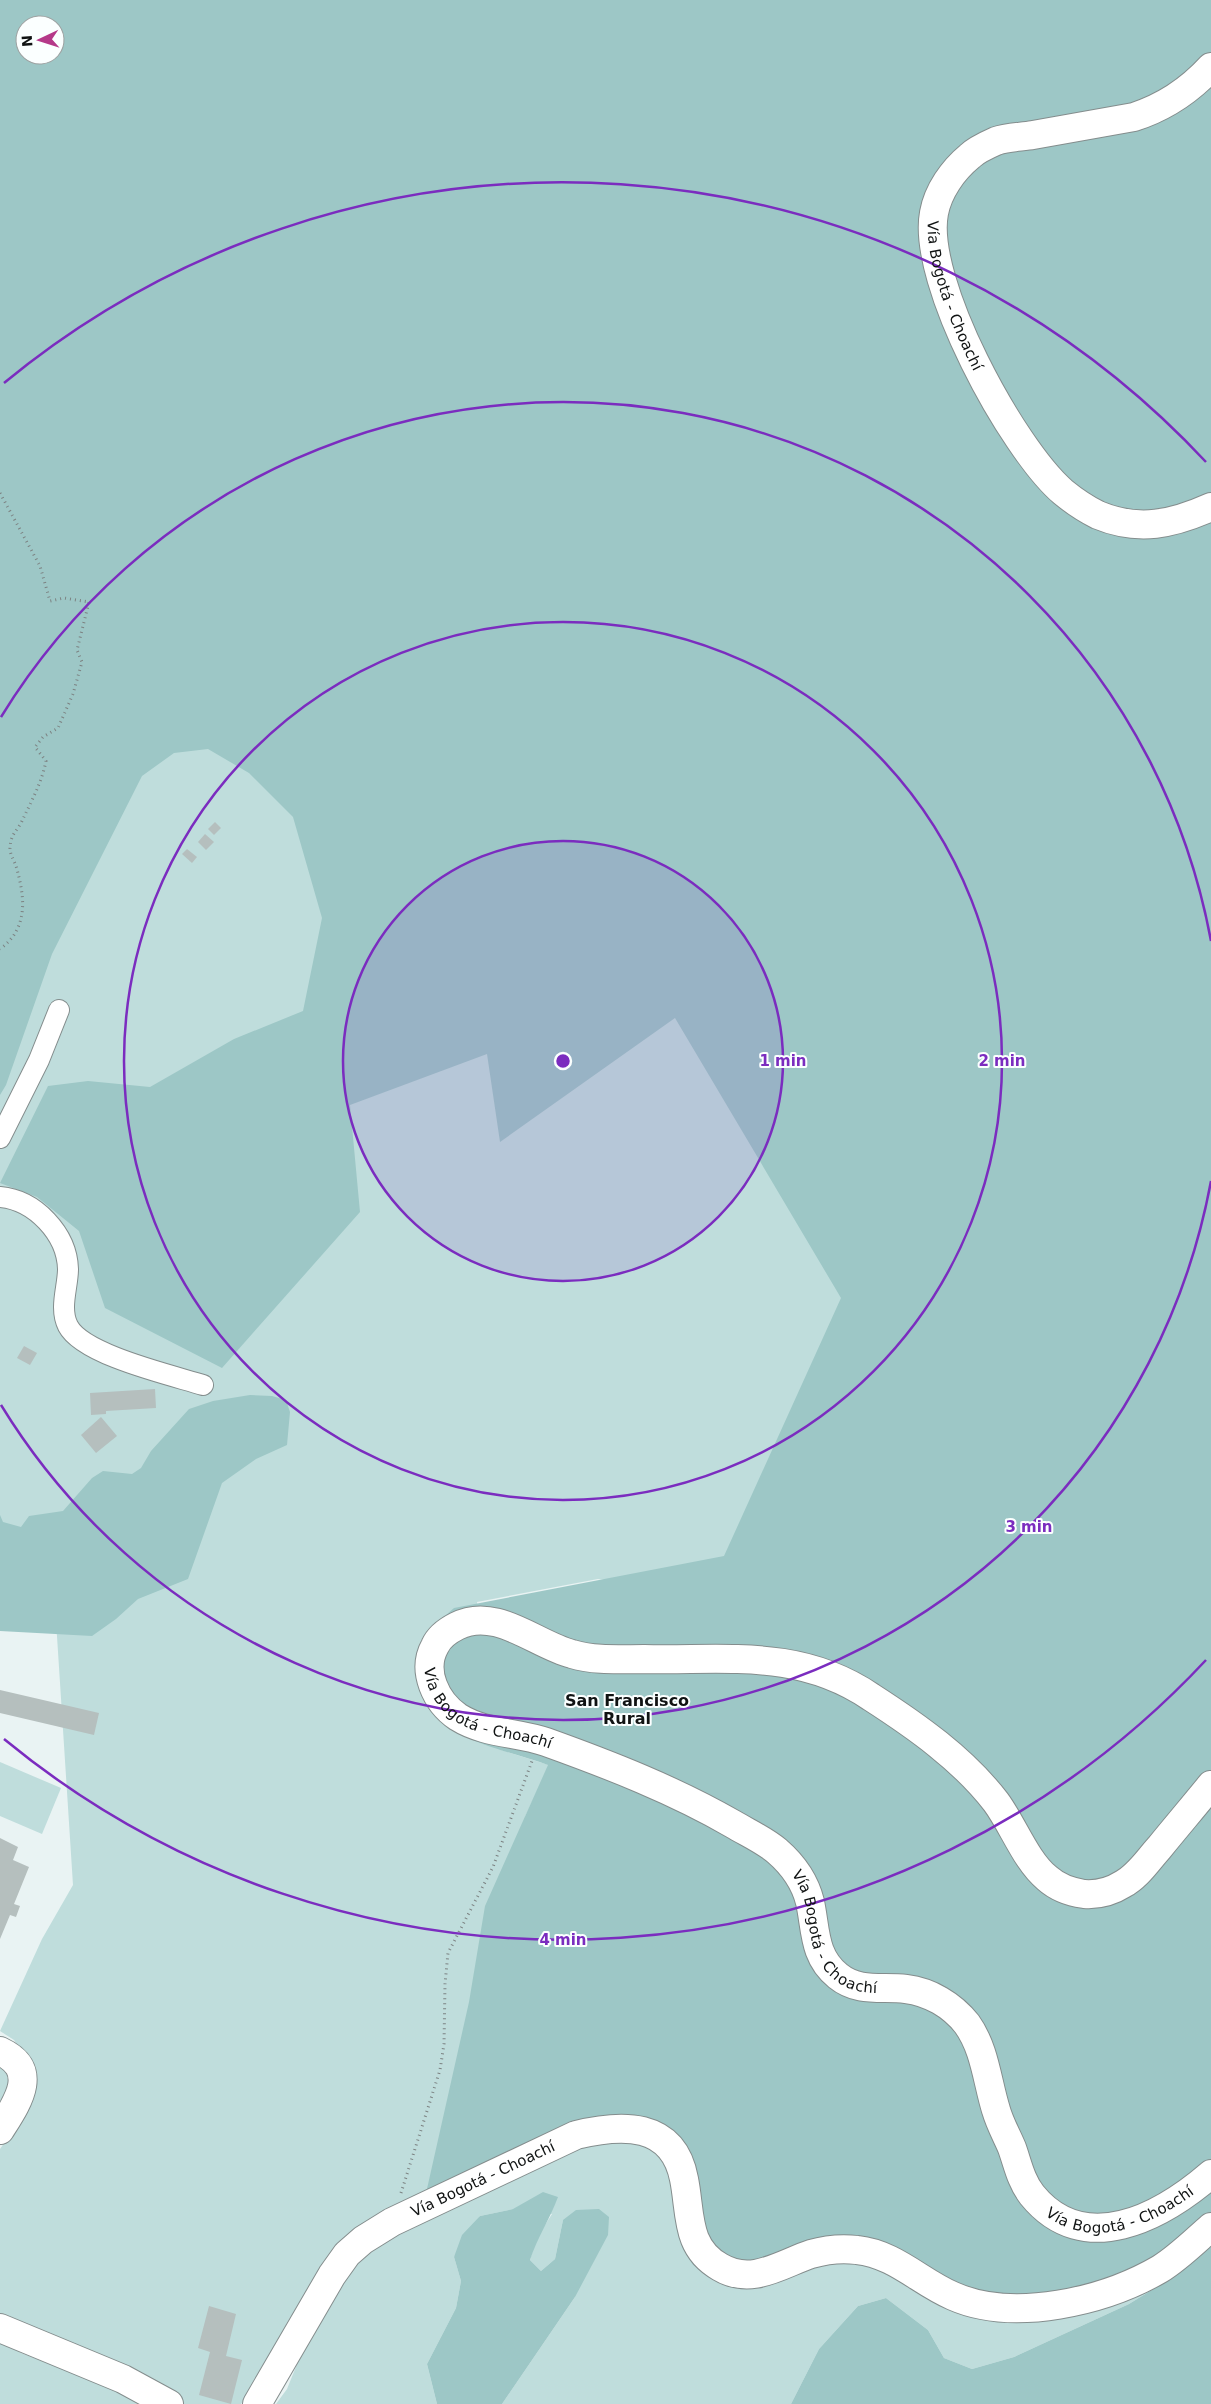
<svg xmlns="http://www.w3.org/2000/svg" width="1211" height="2404" font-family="'DejaVu Sans',sans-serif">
	<rect width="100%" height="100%" fill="#e9f3f3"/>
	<!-- green -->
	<g fill="#bfdddc" fill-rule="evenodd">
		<path d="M 0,0 L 1211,0 L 1211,1658 L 598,1579 L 477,1602 L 501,1750 L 549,1765 L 525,1817 L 719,2083 L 425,2195 L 338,2246 L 288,2321 L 252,2390 L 241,2404 L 179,2404 L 0,2320 L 0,2149 L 29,2107 L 30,2064 L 14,2040 L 0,2031 L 42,1939 L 73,1885 L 53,1574 L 0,1577 ZM 25,25 L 55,25 L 55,55 L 25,55 Z"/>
		<polygon points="0,1762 61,1788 42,1834 0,1816"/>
		<path d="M 0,2058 C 8,2074 13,2085 0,2101 Z"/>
		<polygon points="612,2137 648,2140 668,2168 693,2265 704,2274 727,2281 818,2261 1166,2281 1129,2304 1014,2357 972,2369 944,2358 928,2330 886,2298 858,2306 819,2349 791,2404 502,2404 575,2297 563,2220 555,2259 541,2271 530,2260 536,2239 552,2214 513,2209 480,2216 454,2257 461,2281 456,2308 427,2364 437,2404 276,2404 287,2389 304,2347 351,2265 381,2238 570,2149"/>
		<polygon points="0,2340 21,2353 153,2404 0,2404"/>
	</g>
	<!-- forest -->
	<g fill="#9dc7c6" fill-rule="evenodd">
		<path d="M 0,0 L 1211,0 L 1211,2404 L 791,2404 L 819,2349 L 858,2306 L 886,2298 L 928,2330 L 944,2358 L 972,2369 L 1014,2357 L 1129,2304 L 1163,2283 L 1034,2320 L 857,2258 L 727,2281 L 704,2274 L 693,2265 L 682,2247 L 668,2168 L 661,2151 L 637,2136 L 570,2149 L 420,2220 L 469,2002 L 485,1906 L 548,1765 C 504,1748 419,1738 419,1676 C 419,1669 417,1660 419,1653 C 422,1638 442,1618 454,1608 L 724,1556 L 841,1298 L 675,1018 L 500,1142 L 487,1054 L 350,1105 L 360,1212 L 222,1368 L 105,1308 L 79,1231 L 37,1197 L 0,1183 L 48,1086 L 88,1081 L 150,1087 L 234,1039 L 303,1011 L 322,918 L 293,817 L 249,773 L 208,749 L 174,753 L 142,776 L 52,954 L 6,1085 L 0,1095 ZM 25,25 L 55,25 L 55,55 L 25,55 Z"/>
		<polygon points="250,1395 272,1396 286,1400 290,1412 287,1445 256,1459 222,1483 188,1579 138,1599 116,1619 92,1636 0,1631 0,1515 3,1522 21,1527 29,1516 63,1511 92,1478 103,1471 132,1474 141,1468 151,1451 189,1409 213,1401"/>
		<path d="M 543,2192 L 558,2197 C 550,2219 537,2238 530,2260 L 541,2271 L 555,2259 L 563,2220 L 576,2210 L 599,2209 L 609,2217 L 608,2235 L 575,2297 L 502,2404 L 437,2404 L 427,2364 L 456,2308 L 461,2281 L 454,2257 L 462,2235 L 480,2216 L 513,2209 Z"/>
	</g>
	<!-- building -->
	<g fill="#b5bfbe">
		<polygon points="215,822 221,828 214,835 208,829"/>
		<polygon points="205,834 214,842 206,850 198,842"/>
		<polygon points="187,849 197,857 192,863 182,854"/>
		<polygon points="24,1346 37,1353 30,1365 17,1358"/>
		<polygon points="155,1389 156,1408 106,1411 106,1414 91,1415 90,1393"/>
		<polygon points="101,1417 117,1436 96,1453 81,1435"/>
		<polygon points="0,1690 99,1713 94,1735 0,1713"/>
		<polygon points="0,1838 18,1847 13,1860 29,1867 14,1904 20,1906 16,1917 10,1915 0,1939"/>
		<polygon points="209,2306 236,2314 226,2356 242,2360 231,2404 199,2395 210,2352 198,2348"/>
	</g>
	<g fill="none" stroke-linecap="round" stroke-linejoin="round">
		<!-- minor casing -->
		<g stroke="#848d8d" stroke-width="22">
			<g id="minor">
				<polyline points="0,1138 39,1060 59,1010"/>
				<path d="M 0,1197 C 35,1200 67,1234 68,1269 C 68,1287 59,1308 68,1326 C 83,1355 171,1375 203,1385"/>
			</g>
		</g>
		<!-- secondary casing -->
		<g stroke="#848d8d" stroke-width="30">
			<g id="secondary">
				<path id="s1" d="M 1211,67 C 1189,91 1165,107 1134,117 C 1100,123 1067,129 1033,135 C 1021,137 1007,137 996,141 C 987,145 976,150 970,156 C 953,170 938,191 934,213 C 921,281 1012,448 1063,492 C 1074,501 1086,509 1098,515 C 1139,532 1173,524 1211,507"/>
				<path id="s2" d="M 1211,1785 C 1194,1806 1176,1827 1159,1848 C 1148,1860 1138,1876 1123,1884 C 1112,1891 1098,1895 1084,1894 C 1070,1892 1057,1887 1047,1878 C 1026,1861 1013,1825 996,1802 C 963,1759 916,1726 871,1697 C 799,1648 725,1661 644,1659 C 620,1659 595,1661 572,1654 C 536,1645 496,1606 457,1626 C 449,1630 439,1637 435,1646 C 421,1671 436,1702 458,1717 C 485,1734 517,1732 546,1742 C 610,1765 674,1790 733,1824 C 748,1833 764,1840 777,1851 C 792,1864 805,1882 810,1902 C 816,1929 813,1956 838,1976 C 859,1993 882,1986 906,1989 C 930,1992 952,2005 967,2024 C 985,2049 987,2081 996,2110 C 1000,2124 1007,2136 1012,2148 C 1018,2165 1021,2181 1032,2195 C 1084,2259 1161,2217 1211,2174"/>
				<path d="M 0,2051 C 41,2070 17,2103 0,2130"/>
				<polyline points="0,2328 123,2379 169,2404"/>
				<path id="s3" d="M 257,2404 L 332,2275 L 347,2254 L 363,2240 L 392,2222 L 576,2135 C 621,2124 673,2121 684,2179 C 691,2213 685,2247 720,2267 C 752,2286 781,2264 811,2254 C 825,2250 842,2248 857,2250 C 895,2254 920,2282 953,2296 C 1014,2323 1105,2301 1160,2269 C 1178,2258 1195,2241 1211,2227"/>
			</g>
		</g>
		<!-- path -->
		<g stroke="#7c8282" stroke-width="3" stroke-dasharray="1 4" stroke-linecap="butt">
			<path d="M 0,493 L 40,566 L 50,601 L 64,598 L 89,602 L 77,650 L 82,662 L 73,694 L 58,728 L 43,737 L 35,747 L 46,761 C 42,782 31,802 22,821 C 16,833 11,833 10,848 C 10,855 14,860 16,866 C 25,897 29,928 0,949"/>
			<polyline points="401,2193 440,2070 444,2044 445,1984 448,1953 493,1867 532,1761"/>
		</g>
		<!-- minor -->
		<use href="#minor" stroke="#fff" stroke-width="20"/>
		<!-- secondary -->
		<use href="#secondary" stroke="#fff" stroke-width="28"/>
	</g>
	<!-- distance rings -->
	<circle cx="563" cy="1061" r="220" fill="#7b2cbf" fill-opacity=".12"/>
	<g fill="none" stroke="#7b2cbf" stroke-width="2.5">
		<circle cx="563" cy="1061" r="220"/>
		<circle cx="563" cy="1061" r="439"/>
		<path d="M1211 1181A659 659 0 0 1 1 1405M1 717A659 659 0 0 1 1211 941"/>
		<path d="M1206 1660A879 879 0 0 1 4 1739M4 383A879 879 0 0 1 1206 462"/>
	</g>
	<g text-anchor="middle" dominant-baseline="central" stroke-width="4" stroke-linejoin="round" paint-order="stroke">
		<!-- street labels -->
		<g font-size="15" fill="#101313" stroke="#fbffff">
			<text stroke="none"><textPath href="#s1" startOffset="418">Vía Bogotá - Choachí</textPath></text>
			<text stroke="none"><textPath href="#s2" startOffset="1031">Vía Bogotá - Choachí</textPath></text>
			<text stroke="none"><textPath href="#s2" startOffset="1466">Vía Bogotá - Choachí</textPath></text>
			<text stroke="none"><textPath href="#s3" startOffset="331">Vía Bogotá - Choachí</textPath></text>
			<text stroke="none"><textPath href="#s2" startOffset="1930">Vía Bogotá - Choachí</textPath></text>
		</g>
		<!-- neighbourhood labels -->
		<g font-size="16" font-weight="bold" fill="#101313" stroke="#fbffff">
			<text x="627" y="1700">San Francisco<tspan x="627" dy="18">Rural</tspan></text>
		</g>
	</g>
	<circle cx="563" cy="1061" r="8" fill="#7b2cbf" stroke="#fbffff" stroke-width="2.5"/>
	<g font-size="15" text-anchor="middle" font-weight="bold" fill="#7b2cbf" stroke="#fbffff" stroke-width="4" stroke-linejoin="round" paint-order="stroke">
		<text x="783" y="1066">1 min</text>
		<text x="1002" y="1066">2 min</text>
		<text x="1029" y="1532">3 min</text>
		<text x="563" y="1945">4 min</text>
	</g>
	<!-- north arrow -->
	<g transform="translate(40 40) rotate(266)"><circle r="24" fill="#fbffff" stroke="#9da1a1"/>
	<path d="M0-4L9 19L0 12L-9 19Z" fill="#b53989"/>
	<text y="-8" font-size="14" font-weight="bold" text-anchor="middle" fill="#101313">N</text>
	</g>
</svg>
